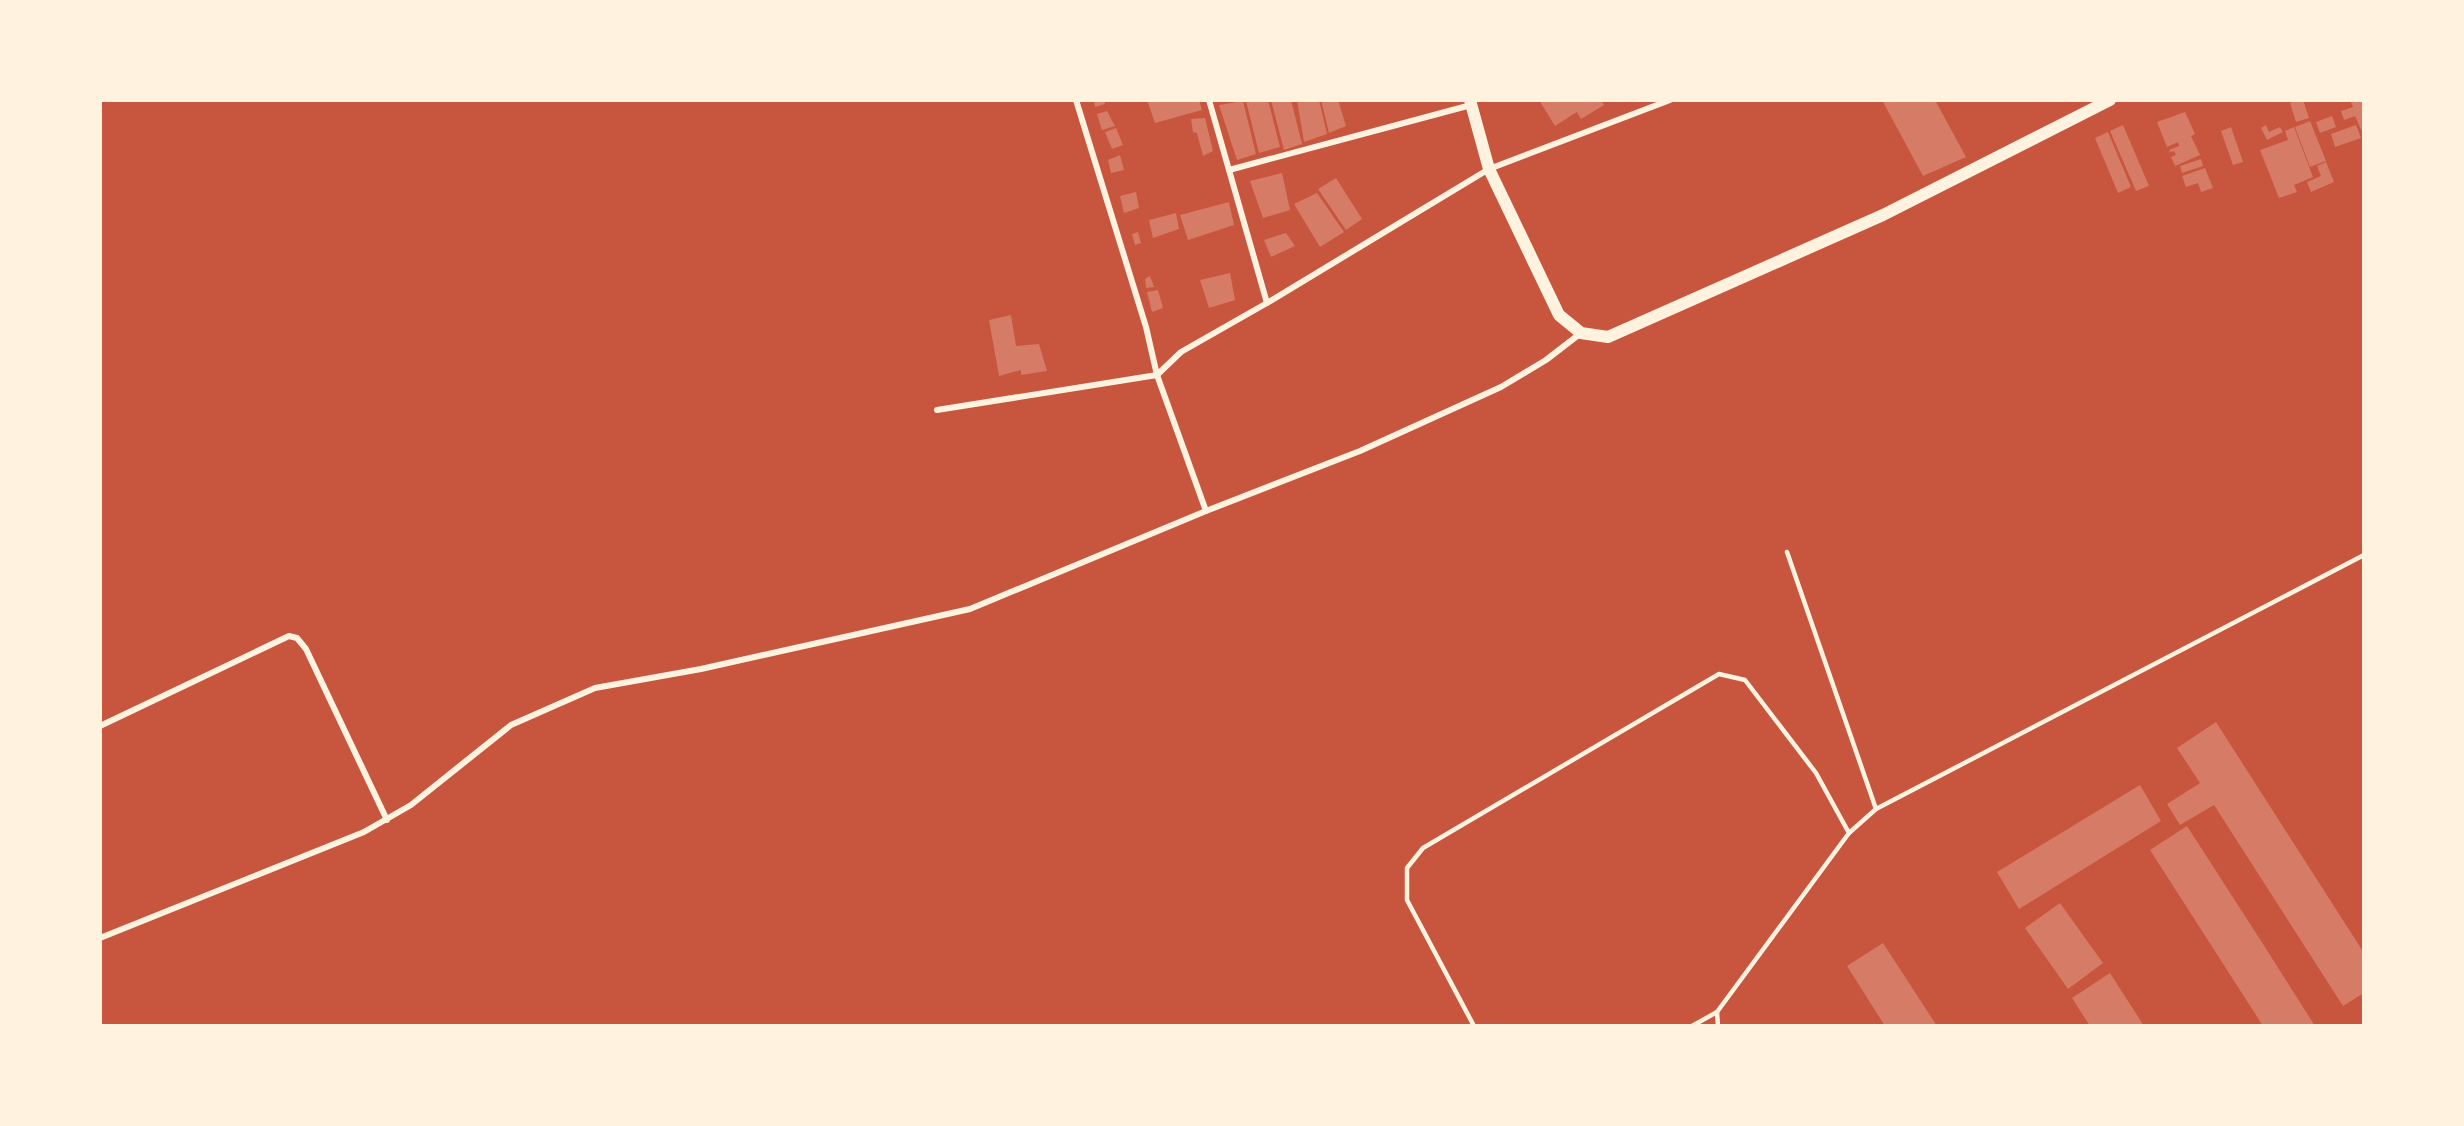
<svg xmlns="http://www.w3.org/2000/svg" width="2464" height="1126" font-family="'Playfair Display',serif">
	<rect width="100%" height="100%" fill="#c8553d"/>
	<!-- building -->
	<g fill="#d67c66">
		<polygon points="1094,100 1104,100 1105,104 1095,107"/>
		<polygon points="1147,100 1199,100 1202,110 1155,123"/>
		<polygon points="1268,100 1280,147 1259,153 1246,101"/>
		<polygon points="1271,100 1291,100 1302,144 1284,150"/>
		<polygon points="1297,100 1319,100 1327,134 1304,142"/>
		<polygon points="1321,100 1338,100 1346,126 1329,133"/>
		<polygon points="1539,100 1601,100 1604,105 1581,119 1577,112 1555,126"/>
		<polygon points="1882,100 1935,100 1966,157 1923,176"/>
		<polygon points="2296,100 2303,100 2309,118 2296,122 2290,103"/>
		<polygon points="2356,100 2364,100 2364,129 2361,130 2355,116 2344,120 2341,111 2353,107 2351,102"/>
		<polygon points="1243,101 1256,154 1237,160 1219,105"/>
		<polygon points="1107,111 1115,126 1102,130 1097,114"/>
		<polygon points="2185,112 2195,134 2191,136 2200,155 2175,166 2171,157 2176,155 2174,151 2170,152 2169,150 2179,146 2178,142 2167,147 2157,122"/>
		<polygon points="2332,116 2336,127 2320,133 2316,122"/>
		<polygon points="1205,118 1213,151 1203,156 1197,133 1193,132 1191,119"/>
		<polygon points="2310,121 2326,161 2310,167 2295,127"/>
		<polygon points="2123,125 2149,186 2136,191 2110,131"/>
		<polygon points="2266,125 2269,132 2280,127 2283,132 2267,140 2261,128"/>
		<polygon points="2356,125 2361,138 2335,147 2331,134"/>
		<polygon points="2231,127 2243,162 2233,165 2221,131"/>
		<polygon points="2294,127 2313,177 2294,185 2297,192 2279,198 2260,150 2288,140 2285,131"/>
		<polygon points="1116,128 1123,145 1112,149 1105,132"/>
		<polygon points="2108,132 2131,187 2118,193 2095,138"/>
		<polygon points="1120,155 1124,170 1111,173 1108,160"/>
		<polygon points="2201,159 2203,166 2182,173 2180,166"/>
		<polygon points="2326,162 2334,182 2311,192 2307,182 2321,176 2317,166"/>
		<polygon points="2205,168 2213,188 2201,192 2198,183 2186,187 2182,176"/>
		<polygon points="1282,173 1290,210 1263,218 1250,181"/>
		<polygon points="1336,178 1362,219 1346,230 1318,189"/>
		<polygon points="1136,192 1139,208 1124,213 1120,196"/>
		<polygon points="1317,193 1344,232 1320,247 1294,204"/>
		<polygon points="1229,202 1234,225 1188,240 1180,215"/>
		<polygon points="1176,213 1179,229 1153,238 1149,220"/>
		<polygon points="1138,232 1141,243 1135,245 1132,234"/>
		<polygon points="1286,233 1295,246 1271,257 1264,240"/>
		<polygon points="1230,273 1235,300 1209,308 1200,280"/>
		<polygon points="1150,276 1154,287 1146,288 1145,279"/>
		<polygon points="1158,290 1163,308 1152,312 1147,292"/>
		<polygon points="1011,315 1016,346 1039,344 1047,371 1021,375 1021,370 999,376 989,320"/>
		<polygon points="2216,722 2364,953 2364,993 2343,1006 2214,805 2180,825 2167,804 2200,783 2177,748"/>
		<polygon points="2140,785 2161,821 2019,909 1997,872"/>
		<polygon points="2187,826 2263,944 2315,1026 2263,1026 2150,850"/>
		<polygon points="2060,903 2103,963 2068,989 2025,928"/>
		<polygon points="1883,943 1937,1026 1885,1026 1847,966"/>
		<polygon points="2110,973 2144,1026 2090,1026 2072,998"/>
	</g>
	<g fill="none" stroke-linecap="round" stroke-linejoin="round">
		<!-- service -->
		<g stroke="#fff3e0" stroke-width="4.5">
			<polyline points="1787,552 1876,809"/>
			<polyline points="1474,1026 1407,900 1407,868 1423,848 1719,674 1745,680 1816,773 1849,833"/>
			<polyline points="1692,1026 1717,1012"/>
			<polyline points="1718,1026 1717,1012 1849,833 1876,809 2364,555"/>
		</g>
		<!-- minor -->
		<g stroke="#fff3e0" stroke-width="6">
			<polyline points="1076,100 1146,327 1157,375 1206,511"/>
			<polyline points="1209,100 1267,303"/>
			<polyline points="1229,170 1471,105"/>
			<polyline points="937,410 1157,375 1181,352 1267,303 1489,169 1670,100"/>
			<polyline points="100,726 289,636 297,638 306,649 387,820"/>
			<polyline points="100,938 364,832 411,805 511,725 595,688 701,669 970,609 1206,511 1360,451 1501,387 1546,360 1581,333"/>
		</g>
		<!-- secondary -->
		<polyline stroke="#fff3e0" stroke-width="12" points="1470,100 1489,169 1559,315 1581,333 1608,337 1883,215 2110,100"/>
	</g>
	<!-- border -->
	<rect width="2464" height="1126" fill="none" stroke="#fff3e0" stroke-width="204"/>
</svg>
